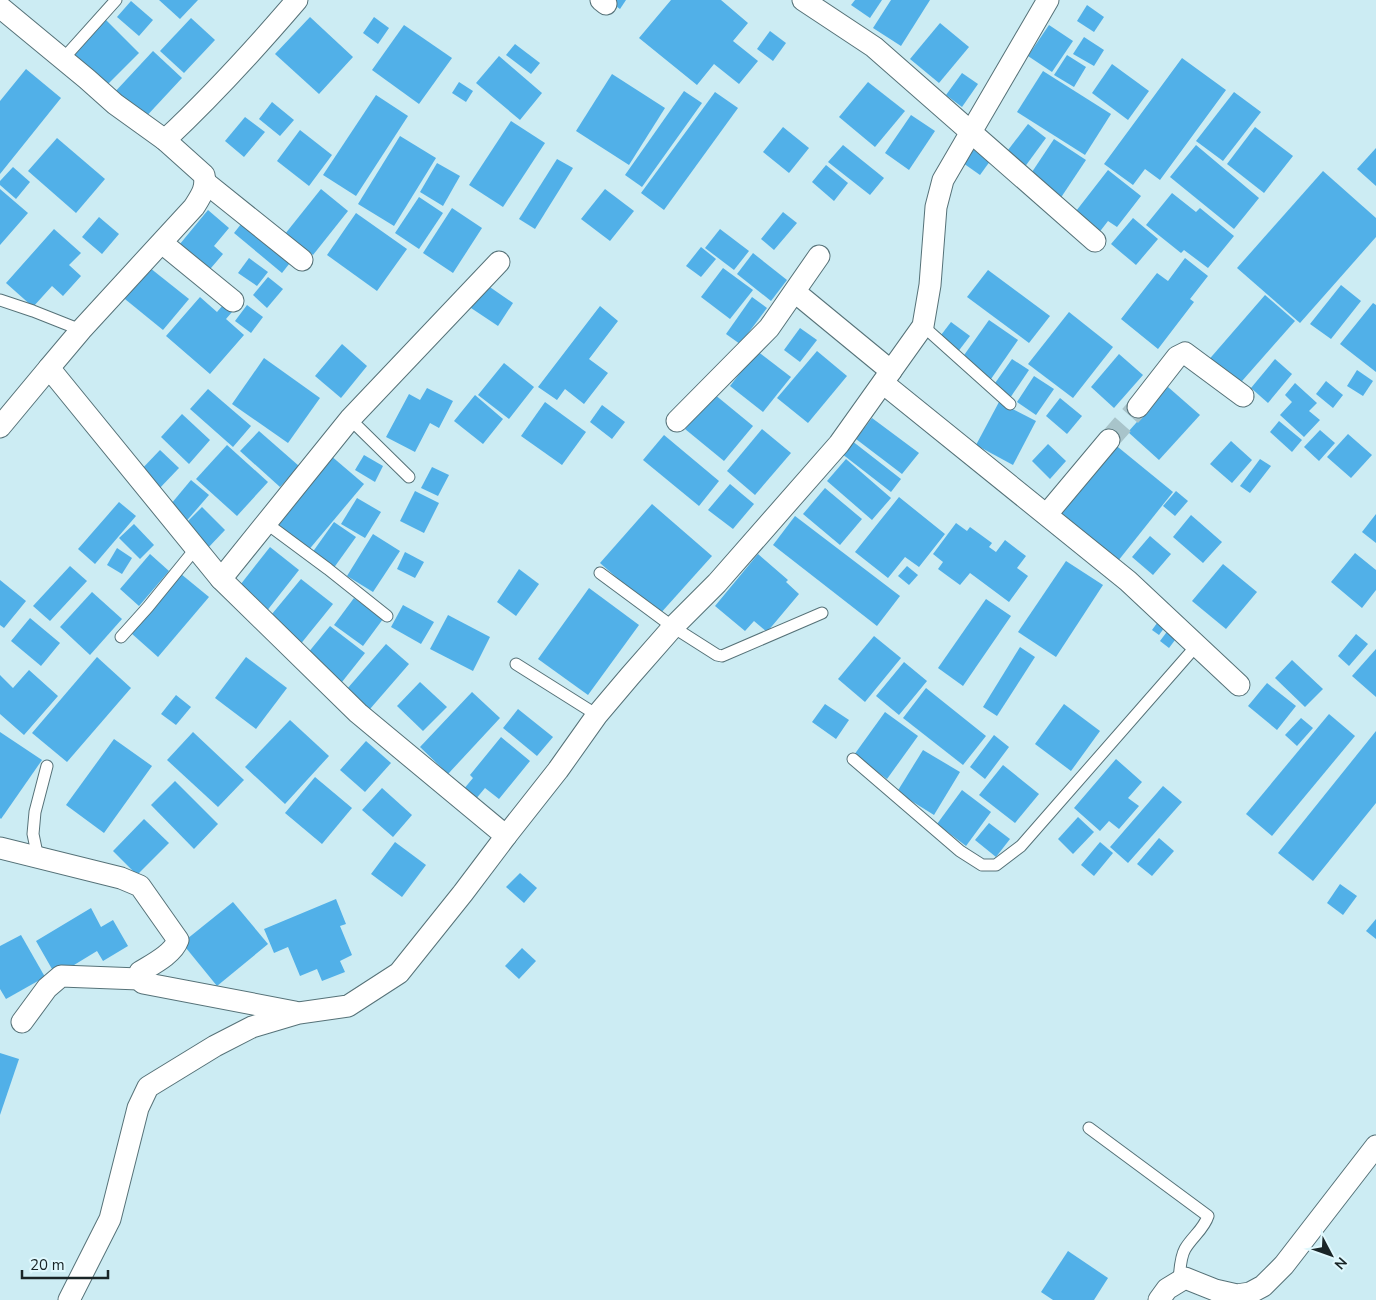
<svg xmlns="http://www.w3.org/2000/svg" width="1376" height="1300" font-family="'Nunito Sans',sans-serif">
	<rect width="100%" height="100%" fill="#ccecf3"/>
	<!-- building -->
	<g fill="#51b0e8">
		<polygon points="159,0 198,0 180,19"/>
		<polygon points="607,0 626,0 620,9"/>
		<polygon points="671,0 721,0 748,23 733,41 758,61 739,84 714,64 697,85 639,38"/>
		<polygon points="855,0 882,0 870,18 851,5"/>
		<polygon points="891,0 930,0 901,46 873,28"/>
		<polygon points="131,1 153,20 139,36 117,17"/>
		<polygon points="1087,5 1104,17 1094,32 1077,21"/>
		<polygon points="310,17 353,57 319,94 275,54"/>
		<polygon points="374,17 389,28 378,44 363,33"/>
		<polygon points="191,18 215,40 184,73 160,51"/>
		<polygon points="105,19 139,53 105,87 71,53"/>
		<polygon points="940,23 969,47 939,83 910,59"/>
		<polygon points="404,25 452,58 419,104 372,70"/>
		<polygon points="1049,25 1073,41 1052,72 1028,56"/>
		<polygon points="770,31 786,43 773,61 757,49"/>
		<polygon points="1084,37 1104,50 1094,66 1073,54"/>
		<polygon points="515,44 540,63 531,74 506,55"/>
		<polygon points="153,51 182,78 142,121 113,94"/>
		<polygon points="1067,55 1086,67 1074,87 1054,75"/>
		<polygon points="499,56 542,93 520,120 476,83"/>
		<polygon points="1182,58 1226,90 1160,180 1145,169 1133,185 1104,164"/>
		<polygon points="1112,64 1149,91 1128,120 1092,93"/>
		<polygon points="26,69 61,98 0,174 0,101"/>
		<polygon points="1043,71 1111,114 1085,155 1017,112"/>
		<polygon points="962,73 978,84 962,107 946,95"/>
		<polygon points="612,74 665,108 629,165 576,131"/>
		<polygon points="459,82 473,91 466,102 452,93"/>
		<polygon points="868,82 905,111 875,147 839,117"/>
		<polygon points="684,91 702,103 642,187 625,175"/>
		<polygon points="715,92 738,108 664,210 641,193"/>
		<polygon points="1234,92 1261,112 1223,161 1196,141"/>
		<polygon points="376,95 408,116 356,196 323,175"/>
		<polygon points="272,102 294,120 280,136 259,119"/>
		<polygon points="911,115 935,131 909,170 885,153"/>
		<polygon points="245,117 265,132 244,157 225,141"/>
		<polygon points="511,121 545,143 503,207 469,185"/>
		<polygon points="1028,124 1046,138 1024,168 1005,154"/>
		<polygon points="783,127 809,148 789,173 763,152"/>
		<polygon points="1255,127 1293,156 1264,193 1227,164"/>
		<polygon points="300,130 332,155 309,186 277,161"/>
		<polygon points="400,136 436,158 394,226 358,204"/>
		<polygon points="57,138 105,179 76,213 28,171"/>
		<polygon points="1054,139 1086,160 1060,199 1028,178"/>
		<polygon points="843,145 884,178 870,195 828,162"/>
		<polygon points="976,145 993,157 980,175 963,163"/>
		<polygon points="1196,145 1259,198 1234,229 1170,177"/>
		<polygon points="1376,148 1376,186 1357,169"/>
		<polygon points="557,159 573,168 535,229 519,219"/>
		<polygon points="437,163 460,176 443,206 420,192"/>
		<polygon points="826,165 848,183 834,201 812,182"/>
		<polygon points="13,167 30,182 16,199 0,185 0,181"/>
		<polygon points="1108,170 1141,196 1117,227 1108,221 1098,234 1073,215"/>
		<polygon points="1323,171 1376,218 1376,237 1300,323 1237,268"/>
		<polygon points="0,189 28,213 0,245"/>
		<polygon points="321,189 348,211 313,255 285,234"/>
		<polygon points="605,189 634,211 610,241 581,219"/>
		<polygon points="1172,193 1196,212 1200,208 1234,236 1208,268 1184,250 1181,253 1146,225"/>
		<polygon points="419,197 443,213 419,249 395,233"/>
		<polygon points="452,208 482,228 453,273 423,253"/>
		<polygon points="208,210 229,228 214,246 223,254 205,275 175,250"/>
		<polygon points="783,212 797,223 774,250 761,239"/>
		<polygon points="356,213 407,249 377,291 327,255"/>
		<polygon points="99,217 119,234 102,254 82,237"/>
		<polygon points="1133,218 1158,239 1136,265 1111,244"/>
		<polygon points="245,219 293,259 282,273 234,233"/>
		<polygon points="54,229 81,253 69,265 81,276 63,296 52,286 33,307 6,283"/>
		<polygon points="720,229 749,251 734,270 705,248"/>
		<polygon points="701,247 716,259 701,277 686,266"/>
		<polygon points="753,253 787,280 771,301 737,274"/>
		<polygon points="249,258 268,272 257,286 238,273"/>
		<polygon points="1185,258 1208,276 1190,299 1194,302 1158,349 1121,319 1157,273 1168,281"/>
		<polygon points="145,264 189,299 163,330 120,295"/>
		<polygon points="723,268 753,290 730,319 701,297"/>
		<polygon points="988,270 1050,316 1029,343 967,297"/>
		<polygon points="268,277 283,289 267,308 253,295"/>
		<polygon points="484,283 513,303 498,326 468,306"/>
		<polygon points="1341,285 1361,301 1331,339 1310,324"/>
		<polygon points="1265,295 1295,321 1235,389 1206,363"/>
		<polygon points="200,297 217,312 223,305 232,312 226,319 244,335 210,374 166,336"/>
		<polygon points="752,297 767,308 740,344 726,334"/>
		<polygon points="1373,303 1376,305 1376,372 1340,344"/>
		<polygon points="247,305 263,317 251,333 235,321"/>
		<polygon points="600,306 618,321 589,359 608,373 584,404 565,389 557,400 538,387"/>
		<polygon points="1069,312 1113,347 1073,398 1028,364"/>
		<polygon points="989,320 1018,340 991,379 962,358"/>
		<polygon points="951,322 970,336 957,353 938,339"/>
		<polygon points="800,328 817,340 800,362 784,350"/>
		<polygon points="342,344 367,366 341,398 315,376"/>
		<polygon points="757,351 791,377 763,412 730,386"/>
		<polygon points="817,351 847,376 808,423 777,398"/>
		<polygon points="1119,354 1143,375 1114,408 1091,387"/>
		<polygon points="264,358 320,398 288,443 232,404"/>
		<polygon points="1012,359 1029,370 1010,398 993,386"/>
		<polygon points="1275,359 1292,374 1268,403 1251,388"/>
		<polygon points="504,363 534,387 509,419 478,395"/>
		<polygon points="1357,370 1373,381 1363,396 1347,386"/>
		<polygon points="1034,376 1054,389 1036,415 1017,402"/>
		<polygon points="1326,381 1343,395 1333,408 1316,394"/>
		<polygon points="1295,383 1317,403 1309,411 1320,420 1304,437 1280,415 1292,402 1285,395"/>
		<polygon points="1168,387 1200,415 1159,460 1128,432"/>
		<polygon points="427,388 453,401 439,428 430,423 415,452 386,437 409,394 420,400"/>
		<polygon points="208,389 251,426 233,447 190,409"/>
		<polygon points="714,394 753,426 724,461 685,429"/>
		<polygon points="475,395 503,419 483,444 454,421"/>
		<polygon points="1060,398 1082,416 1067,434 1046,416"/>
		<polygon points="545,402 586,432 562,465 521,436"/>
		<polygon points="999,402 1036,421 1013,465 976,445"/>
		<polygon points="602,405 625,422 612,439 590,422"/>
		<polygon points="182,414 210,440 189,464 161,437"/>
		<polygon points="872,418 919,453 902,474 856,439"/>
		<polygon points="1279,421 1302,440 1292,452 1270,432"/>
		<polygon points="762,429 791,453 755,495 727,471"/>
		<polygon points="1320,430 1335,443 1319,461 1304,447"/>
		<polygon points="259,431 299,466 280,487 240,451"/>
		<polygon points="1348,434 1372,455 1351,478 1327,457"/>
		<polygon points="664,435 719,481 699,506 643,460"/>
		<polygon points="847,437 901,479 891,492 837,450"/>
		<polygon points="1231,441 1252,460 1232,483 1210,464"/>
		<polygon points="1113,443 1173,492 1118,561 1057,513"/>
		<polygon points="1048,444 1066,461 1050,479 1032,461"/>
		<polygon points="227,445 268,482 237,516 196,479"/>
		<polygon points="160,450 179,468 157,491 138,473"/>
		<polygon points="330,455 364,484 307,552 274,523"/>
		<polygon points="364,455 383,466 375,482 355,470"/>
		<polygon points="846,459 891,498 872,520 827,481"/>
		<polygon points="1260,459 1271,466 1250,493 1240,486"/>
		<polygon points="432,467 449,475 438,496 421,488"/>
		<polygon points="191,480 209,495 183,525 166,510"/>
		<polygon points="730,484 754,504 733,529 708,510"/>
		<polygon points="825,488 862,519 840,545 803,514"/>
		<polygon points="415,491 439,503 424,533 400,521"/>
		<polygon points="1176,491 1188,501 1175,516 1163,506"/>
		<polygon points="899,497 945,534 919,567 905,557 888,578 855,552"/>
		<polygon points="357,498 381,512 365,538 341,524"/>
		<polygon points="119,502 136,516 95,564 78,549"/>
		<polygon points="652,504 712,556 659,615 600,563"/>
		<polygon points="202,507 225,530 207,549 183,526"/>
		<polygon points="1376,514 1376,543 1362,532"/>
		<polygon points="1191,515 1222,542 1203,563 1173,537"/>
		<polygon points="795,516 900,596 877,626 773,545"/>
		<polygon points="334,522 356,537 333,569 312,553"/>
		<polygon points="956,523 967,531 970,527 992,543 989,547 996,552 1005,540 1026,556 1017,568 1028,576 1009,602 970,573 960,585 938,569 943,562 933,554"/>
		<polygon points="134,524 154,545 140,559 119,538"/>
		<polygon points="373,534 400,551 373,592 347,576"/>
		<polygon points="1150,536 1171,554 1153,575 1132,557"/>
		<polygon points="270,547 299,570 266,612 237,589"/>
		<polygon points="117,548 132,558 122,574 107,565"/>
		<polygon points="405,552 424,562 415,578 397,569"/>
		<polygon points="1355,553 1376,570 1376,590 1362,608 1331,582"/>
		<polygon points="150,554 169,571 139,606 120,589"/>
		<polygon points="758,554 788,580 786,582 799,594 767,632 754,621 745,631 715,606"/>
		<polygon points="1066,561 1103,585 1056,657 1018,632"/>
		<polygon points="1223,564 1257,592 1226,629 1192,601"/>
		<polygon points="70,566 87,581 50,621 33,606"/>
		<polygon points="907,566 918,575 909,585 898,576"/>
		<polygon points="519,569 539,584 516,616 497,602"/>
		<polygon points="181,574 209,597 158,657 131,633"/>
		<polygon points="301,579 333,604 299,646 267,620"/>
		<polygon points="0,580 26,601 4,628 0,625"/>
		<polygon points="589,588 639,625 588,695 538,659"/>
		<polygon points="92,592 122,619 90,655 60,627"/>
		<polygon points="354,598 383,619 363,646 334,625"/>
		<polygon points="986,599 1011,616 963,686 938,668"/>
		<polygon points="403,605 434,622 421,644 391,627"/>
		<polygon points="448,615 490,637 473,671 430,649"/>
		<polygon points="30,618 60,643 41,666 11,641"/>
		<polygon points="1160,619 1167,624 1159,635 1152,630"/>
		<polygon points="330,626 365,653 338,687 303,659"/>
		<polygon points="1169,629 1178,636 1169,648 1160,641"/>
		<polygon points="1356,634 1368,644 1349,666 1338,656"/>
		<polygon points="874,636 901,658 865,702 838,679"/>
		<polygon points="386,644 409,664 370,709 347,689"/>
		<polygon points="1020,647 1035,657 997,716 983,707"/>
		<polygon points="1376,649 1376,697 1352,676"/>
		<polygon points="97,657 131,688 67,762 32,733"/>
		<polygon points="246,657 287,688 256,729 215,698"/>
		<polygon points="1292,660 1323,689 1305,707 1275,678"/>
		<polygon points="904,662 927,681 899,715 876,696"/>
		<polygon points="29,670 58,696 24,735 0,714 0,675 13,688"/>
		<polygon points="420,682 447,707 423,731 397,706"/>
		<polygon points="1267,683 1296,706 1277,730 1248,706"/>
		<polygon points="926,688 986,736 963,765 903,718"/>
		<polygon points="472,692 500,718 448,774 420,747"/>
		<polygon points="176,695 191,707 176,725 161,714"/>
		<polygon points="825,704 849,720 836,739 812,722"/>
		<polygon points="1064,704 1100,731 1071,771 1035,744"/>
		<polygon points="518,709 553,737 537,756 503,728"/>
		<polygon points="885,712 918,736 887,779 854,755"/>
		<polygon points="1329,714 1355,736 1272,836 1246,814"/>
		<polygon points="1301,718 1313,728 1297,746 1285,735"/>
		<polygon points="290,720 329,756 285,804 245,767"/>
		<polygon points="1376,731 1376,803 1313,881 1278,853"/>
		<polygon points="0,732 42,760 1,819 0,818"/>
		<polygon points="193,732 244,780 218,807 167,760"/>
		<polygon points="994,735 1009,747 985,779 970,767"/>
		<polygon points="501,737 530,761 499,799 485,788 475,800 463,790 473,778 470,775"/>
		<polygon points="114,739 152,766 104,833 66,805"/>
		<polygon points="366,741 391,763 365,792 340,770"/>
		<polygon points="923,750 960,772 934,815 897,792"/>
		<polygon points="1116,759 1142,782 1128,798 1139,806 1119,829 1109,821 1100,831 1074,808"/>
		<polygon points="1003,765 1039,794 1015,823 979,795"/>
		<polygon points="315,777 352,808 322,844 285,813"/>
		<polygon points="175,781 218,824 194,849 151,805"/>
		<polygon points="1163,786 1182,802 1128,863 1110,847"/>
		<polygon points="382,788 412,815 393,837 362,810"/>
		<polygon points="962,790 991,812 966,846 937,824"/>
		<polygon points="1078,817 1094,832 1073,854 1058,839"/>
		<polygon points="144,819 169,843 137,875 113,851"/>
		<polygon points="989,823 1010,839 996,857 975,840"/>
		<polygon points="1159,838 1174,851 1152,876 1137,864"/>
		<polygon points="395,842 426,865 402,897 371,874"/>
		<polygon points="1100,842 1113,853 1094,876 1081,865"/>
		<polygon points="520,873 537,888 524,903 506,887"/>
		<polygon points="1340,884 1357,896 1343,915 1327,903"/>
		<polygon points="336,899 346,924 340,926 352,955 340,961 345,972 322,981 317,969 300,976 288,947 274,953 264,929"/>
		<polygon points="233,902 268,944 217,986 182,943"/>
		<polygon points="91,908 101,927 113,920 128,946 103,961 97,951 56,976 36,941"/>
		<polygon points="1376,919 1376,939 1366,931"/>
		<polygon points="21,935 45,977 6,999 0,989 0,946"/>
		<polygon points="522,948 536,961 519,979 505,966"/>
		<polygon points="0,1053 19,1059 0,1115"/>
		<polygon points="1068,1251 1108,1278 1094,1300 1053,1300 1041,1292"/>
	</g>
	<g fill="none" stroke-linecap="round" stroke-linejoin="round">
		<!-- street-tunnel -->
		<polyline stroke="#a8c4ca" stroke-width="21" stroke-dasharray="21 11" stroke-linecap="butt" points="1109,440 1138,407"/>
		<!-- lane casing -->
		<g stroke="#567278" stroke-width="13">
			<g id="lane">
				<polyline points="63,59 116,0"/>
				<polyline points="0,300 33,311 81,330"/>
				<polyline points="923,326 1010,404"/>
				<polyline points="350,419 409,477"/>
				<polyline points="266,523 328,569 387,616"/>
				<polyline points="600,573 673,627 717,655 722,656 822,613"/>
				<polyline points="121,637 148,607 196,548"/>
				<polyline points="516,664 597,715"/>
				<polyline points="853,759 960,851 982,865 996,865 1021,846 1197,645"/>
				<polyline points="38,858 33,834 35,812 47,766"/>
				<path d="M 1089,1128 L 1208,1216 C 1204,1229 1192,1237 1185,1249 C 1180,1258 1180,1270 1179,1281"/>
			</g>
		</g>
		<!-- street casing -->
		<g stroke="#567278" stroke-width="23">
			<g id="street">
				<polyline points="601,0 606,4"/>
				<polyline points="803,0 874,47 1095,241"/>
				<path d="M 0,7 L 87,79 L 115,104 L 165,140 L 204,175 C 207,188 201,196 194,207 L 81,330 L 49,368"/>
				<path d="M 165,140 C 212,96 255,49 297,0"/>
				<polyline points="206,183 302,260"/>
				<polyline points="162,243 233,301"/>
				<polyline points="795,292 891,371"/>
				<polyline points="883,383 1128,581 1239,685"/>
				<polyline points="1138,407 1177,357 1185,353 1243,396"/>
				<polyline points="677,421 769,328 819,256"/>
				<polyline points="0,427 49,368 221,579 358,713 506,836 463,893 399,973 348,1006 299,1013 252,1027 215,1046 148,1087 138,1108 110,1219 69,1300"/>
				<polyline points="1047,514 1109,440"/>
				<polyline points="221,579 350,419 499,262"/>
				<polyline points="506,836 558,770 597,715 630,676 673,627 717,583 839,444 923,326 930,285 936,207 943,180 1048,0"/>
				<path d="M 0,848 L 121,878 L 140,886 L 178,940 C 173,954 153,964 140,972 L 139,979 L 143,983 L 295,1012"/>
				<polyline points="22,1022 47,988 61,976 139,979"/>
				<polyline points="1159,1300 1167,1289 1185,1278 1215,1290 1237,1295 1250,1293 1263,1286 1284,1265 1376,1146"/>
			</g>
		</g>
		<!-- lane -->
		<use href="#lane" stroke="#fff" stroke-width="11"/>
		<!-- street -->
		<use href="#street" stroke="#fff" stroke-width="21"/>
	</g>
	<!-- north arrow -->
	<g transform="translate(1331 1255) rotate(131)" stroke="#dff8fd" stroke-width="4" paint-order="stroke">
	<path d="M0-4L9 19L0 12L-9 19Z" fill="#192527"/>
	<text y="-8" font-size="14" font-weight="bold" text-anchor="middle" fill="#192527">N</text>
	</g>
	<!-- scale -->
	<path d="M22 1270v8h86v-8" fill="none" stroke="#192527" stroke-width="2.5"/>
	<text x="30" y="1270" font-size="15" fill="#192527" stroke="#dff8fd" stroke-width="4" paint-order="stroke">20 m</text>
</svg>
